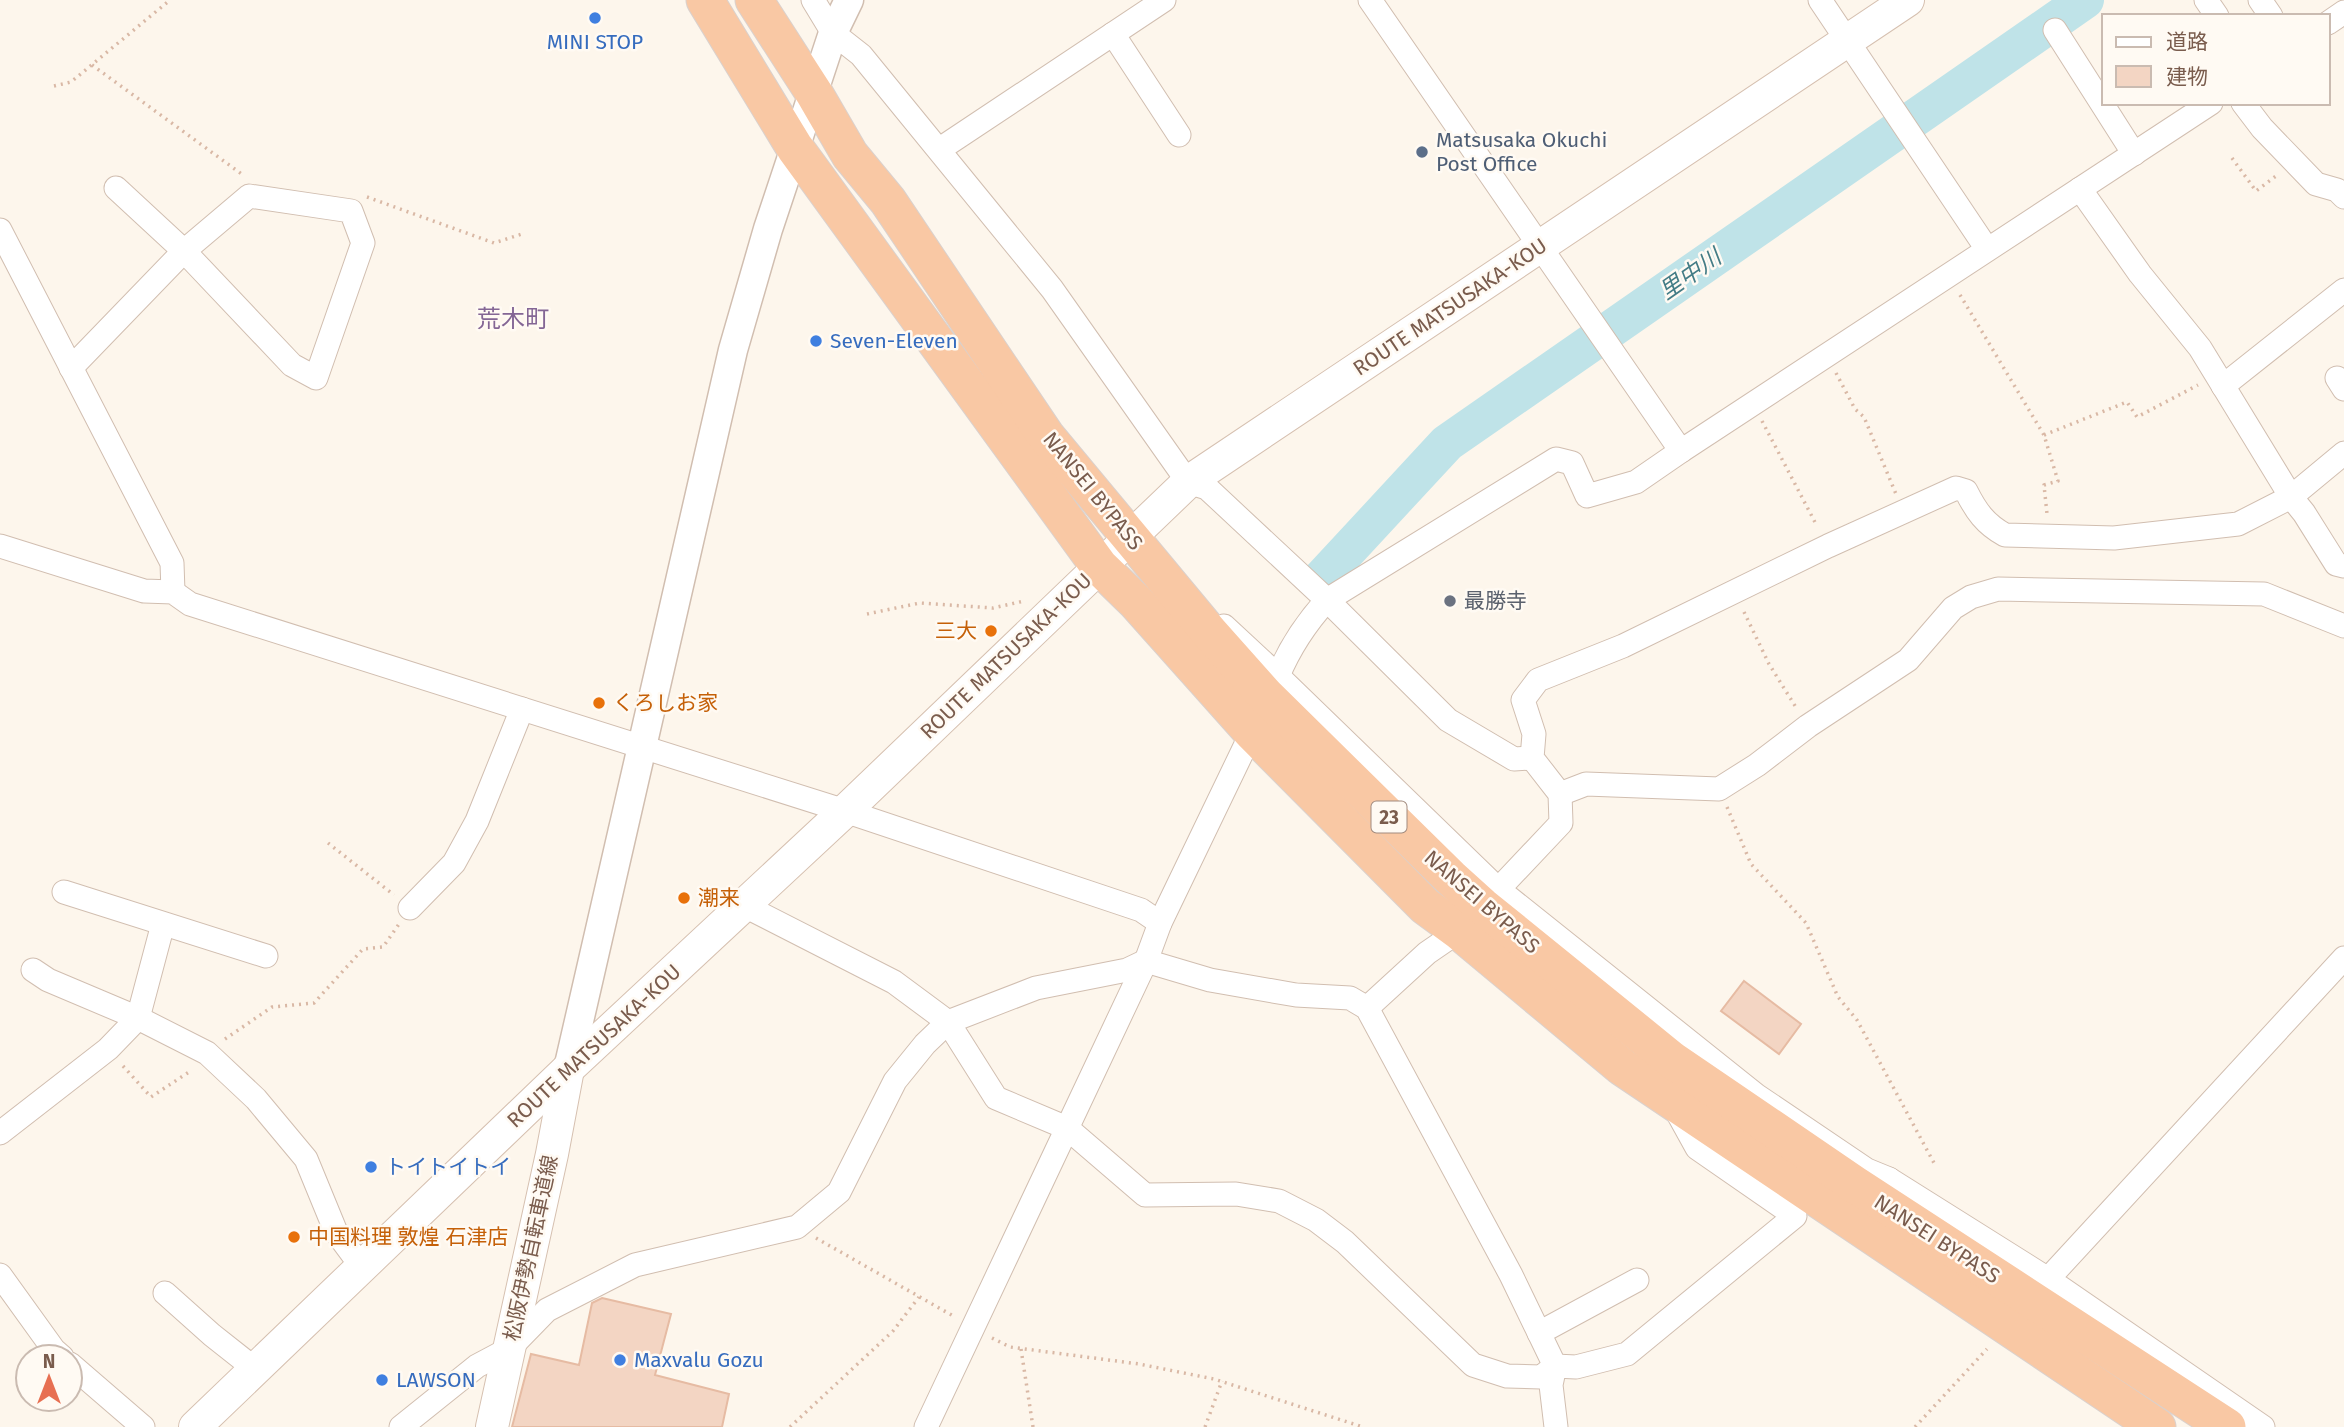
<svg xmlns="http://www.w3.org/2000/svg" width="2344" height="1427" font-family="'Fira Sans','Noto Sans JP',sans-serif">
	<rect width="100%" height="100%" fill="#fdf6ec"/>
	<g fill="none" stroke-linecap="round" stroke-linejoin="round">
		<!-- river -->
		<polyline stroke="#bfe3e8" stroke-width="38" points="1321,579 1447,443 2085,0"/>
	</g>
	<!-- building -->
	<g fill="#f3d5c3" stroke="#e6bba3" stroke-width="2">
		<polygon points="1744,981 1801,1024 1779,1054 1721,1011"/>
		<polygon points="602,1298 671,1314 655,1375 729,1394 722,1427 512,1427 531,1354 579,1365 592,1303"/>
	</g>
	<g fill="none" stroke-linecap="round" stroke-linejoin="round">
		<!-- minor casing -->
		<g stroke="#d1beb0" stroke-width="25">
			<g id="minor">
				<polyline points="813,0 833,33 861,55 1052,289 1188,482 1207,488 1327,600 1448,720 1514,759 1532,758"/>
				<polyline points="1370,0 1681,451 2211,103"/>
				<polyline points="1820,0 1987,249"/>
				<polyline points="2206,0 2217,16"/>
				<polyline points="2260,0 2271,16"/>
				<polyline points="2328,23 2344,12"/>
				<polyline points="2055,30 2134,154"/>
				<polyline points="1113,34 1179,135"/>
				<polyline points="2243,103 2262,128 2316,184 2337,190 2344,197"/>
				<polyline points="940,149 1164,0"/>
				<polyline points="2080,189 2140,274 2200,348 2291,497 2304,513 2336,564 2344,566"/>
				<polyline points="0,230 172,563 173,592"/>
				<polyline points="71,368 184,251 249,196 351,211 363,243 316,378 292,365 184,251 116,188"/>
				<polyline points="2337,378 2344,389"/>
				<polyline points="2223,386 2344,290"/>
				<polyline points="0,546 144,591 173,592 190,604 845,811 1141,910 1160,923"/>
				<path d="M 1224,626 L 1278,676 C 1290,647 1306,623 1327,600 L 1556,459 L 1572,463 L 1587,496 L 1636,482 L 1681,451"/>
				<polyline points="1278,676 1498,889 1756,1095 1867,1170 1889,1179"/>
				<polyline points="1560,794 1586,784 1719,789 1757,765 1808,726 1908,660 1953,608 1971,597 1998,589 2264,594 2344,626"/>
				<polyline points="64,892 266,956"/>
				<polyline points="743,905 894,982 948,1022 996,1098 1067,1128 1145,1195 1236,1194 1279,1201 1316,1220 1345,1242 1473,1365 1507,1376 1541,1377 1555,1366 1576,1367 1627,1354 1795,1216 1697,1148 1676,1110"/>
				<polyline points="410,908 454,863 477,821 522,709"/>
				<polyline points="33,970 48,980 138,1018 207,1053 256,1099 306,1159 336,1232 362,1267"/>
				<path d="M 1367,1008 L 1427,953 L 1459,931 L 1561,823 L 1560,794 L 1532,758 L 1534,734 L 1523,700 L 1538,680 L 1623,646 L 1828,546 L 1956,488 L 1966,491 C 1976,511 1985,524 2005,535 L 2114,538 L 2238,524 L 2291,497 L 2344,453"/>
				<polyline points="0,1133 108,1049 138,1018 163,924"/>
				<polyline points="1874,1181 1889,1179 2048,1279"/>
				<polyline points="0,1275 54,1350 62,1357"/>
				<polyline points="165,1293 212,1335 255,1369"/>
				<polyline points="1539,1333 1637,1280"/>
				<polyline points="70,1364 143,1427"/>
				<polyline points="401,1427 477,1366 509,1349 547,1310 635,1265 797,1227 839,1192 895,1081 925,1044 948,1022 1036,988 1127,970 1146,961 1210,980 1296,995 1350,998 1367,1008 1511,1275 1555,1366 1551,1385 1556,1427"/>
				<polyline points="926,1427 1146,961 1160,923 1252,732"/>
				<polyline points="2263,1427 2048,1279 2344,958"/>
			</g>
		</g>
		<!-- tertiary casing -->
		<g stroke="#d1beb0" stroke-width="31">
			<polyline id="tertiary" points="568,1069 733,350 768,229 795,148 833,33 849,0"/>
		</g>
		<!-- secondary casing -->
		<g stroke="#d6c0b0" stroke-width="34">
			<g id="secondary">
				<polyline points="195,1427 568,1069 845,811 1188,482 1908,0"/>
				<polyline points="492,1427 552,1154 568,1069"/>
			</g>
		</g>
		<!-- trunk casing -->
		<g stroke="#dad1cd" stroke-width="39">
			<g id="trunk">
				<polyline points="705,0 795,148 1099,566 1136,602 1252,732 1425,906 1459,931 1622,1067 2157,1427"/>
				<polyline points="754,0 814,93 850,155 888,201 1046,436 1209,632 1266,696 1451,878 1482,906 1672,1060 1854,1184 2227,1427"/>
			</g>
		</g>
		<!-- path -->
		<g stroke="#d9b8a5" stroke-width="3.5" stroke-dasharray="2 5" stroke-linecap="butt">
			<polyline points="92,65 243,175"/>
			<polyline points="54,86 71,82 170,0"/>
			<polyline points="2232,158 2256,191 2276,176"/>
			<polyline points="367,197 494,243 525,233"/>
			<polyline points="1960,295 2044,435 2058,481 2044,485 2047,514"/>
			<polyline points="1836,373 1855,409 1864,417 1896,494"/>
			<polyline points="1762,421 1817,526"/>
			<polyline points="2044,435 2127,402 2137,417 2198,385"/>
			<polyline points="1744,612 1769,664 1797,709"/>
			<polyline points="867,614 920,603 993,608 1024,601"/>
			<polyline points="1727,807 1751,864 1806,923 1838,997 1857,1020 1934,1163"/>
			<polyline points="328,843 394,895"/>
			<polyline points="225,1039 272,1007 314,1003 363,949 383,947 399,924"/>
			<polyline points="123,1066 151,1097 192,1070"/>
			<polyline points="816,1238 955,1317"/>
			<polyline points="992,1338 1010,1347 1139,1364 1214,1379 1363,1427"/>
			<polyline points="1021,1349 1033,1427"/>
			<polyline points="790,1427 893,1331 919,1297"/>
			<polyline points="1205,1427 1222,1381"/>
			<polyline points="1915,1427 1987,1349"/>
		</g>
		<!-- minor -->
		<use href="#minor" stroke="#fff" stroke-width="23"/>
		<!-- tertiary -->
		<use href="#tertiary" stroke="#fff" stroke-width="28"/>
		<!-- secondary -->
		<use href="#secondary" stroke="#fff" stroke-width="32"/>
		<!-- trunk -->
		<use href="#trunk" stroke="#f9c8a4" stroke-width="37"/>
	</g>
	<!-- markers -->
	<g fill="#3f7fe0" stroke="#fffaf3" stroke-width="2.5">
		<circle cx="595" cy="18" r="7"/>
		<circle cx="816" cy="341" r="7"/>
		<circle cx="371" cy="1167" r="7"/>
		<circle cx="620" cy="1360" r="7"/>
		<circle cx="382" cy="1380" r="7"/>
	</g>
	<circle fill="#5c6f8a" stroke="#fffaf3" stroke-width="2.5" cx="1422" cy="152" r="7"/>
	<circle fill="#6b7280" stroke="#fffaf3" stroke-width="2.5" cx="1450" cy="601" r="7"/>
	<g fill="#e8710a" stroke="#fffaf3" stroke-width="2.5">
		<circle cx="991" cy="631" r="7"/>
		<circle cx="599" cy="703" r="7"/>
		<circle cx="684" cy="898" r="7"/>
		<circle cx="294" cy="1237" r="7"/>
	</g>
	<g text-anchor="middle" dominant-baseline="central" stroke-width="5" stroke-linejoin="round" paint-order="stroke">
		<!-- shield labels -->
		<rect fill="#fffaf3" stroke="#a28b7f" stroke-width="2" x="1371.5" y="801.5" width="35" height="31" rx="5"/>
		<g font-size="19" font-weight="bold" fill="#7a5c4d">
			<text x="1389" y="817">23</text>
		</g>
		<!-- shop labels -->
		<g font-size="21" fill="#366cbe" stroke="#fffaf3" text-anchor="start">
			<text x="595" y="42" text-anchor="middle">MINI STOP</text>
			<text x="830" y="341">Seven-Eleven</text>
			<text x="385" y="1167">トイトイトイ</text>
			<text x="634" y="1360">Maxvalu Gozu</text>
			<text x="396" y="1380">LAWSON</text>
		</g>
		<!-- service labels -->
		<g font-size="21" fill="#4e5e75" stroke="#fffaf3" text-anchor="start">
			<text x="1436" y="140">Matsusaka Okuchi<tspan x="1436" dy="24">Post Office</tspan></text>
		</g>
		<!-- street labels -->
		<g font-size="21" fill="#7a5c4d" stroke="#fffaf3">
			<text transform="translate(1450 307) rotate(-34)">ROUTE MATSUSAKA-KOU</text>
			<text transform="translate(1093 491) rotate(51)">NANSEI BYPASS</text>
			<text transform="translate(1006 656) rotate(-44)">ROUTE MATSUSAKA-KOU</text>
			<text transform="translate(1482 902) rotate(41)">NANSEI BYPASS</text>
			<text transform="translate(594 1046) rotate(-43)">ROUTE MATSUSAKA-KOU</text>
			<text transform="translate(1937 1239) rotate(33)">NANSEI BYPASS</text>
			<text transform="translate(531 1248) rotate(-78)">松阪伊勢自転車道線</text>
		</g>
		<!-- worship labels -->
		<g font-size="21" fill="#5b616d" stroke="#fffaf3" text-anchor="start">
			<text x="1464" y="601">最勝寺</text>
		</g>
		<!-- food labels -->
		<g font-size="21" fill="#c56008" stroke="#fffaf3" text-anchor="start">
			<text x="977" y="631" text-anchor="end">三大</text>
			<text x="613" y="703">くろしお家</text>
			<text x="698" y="898">潮来</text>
			<text x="308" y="1237">中国料理 敦煌 石津店</text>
		</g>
		<!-- water labels -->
		<g font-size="23" font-style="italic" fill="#437c86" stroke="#fffaf3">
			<text transform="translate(1690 274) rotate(-35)">里中川</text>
		</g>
		<!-- quarter labels -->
		<g font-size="24" fill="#846695" stroke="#fffaf3">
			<text x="513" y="319">荒木町</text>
		</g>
	</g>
	<!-- legend -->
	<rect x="2102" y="14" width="228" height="91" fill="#fffaf3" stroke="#cabbb1" stroke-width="2"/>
	<rect x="2116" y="37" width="35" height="10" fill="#ffffff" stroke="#cabbb1" stroke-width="2"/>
	<text x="2166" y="49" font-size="21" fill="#7a5c4d">道路</text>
	<rect x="2116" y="66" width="35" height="21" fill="#f3d5c3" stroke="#cabbb1" stroke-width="2"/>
	<text x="2166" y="84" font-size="21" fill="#7a5c4d">建物</text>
	<!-- north arrow -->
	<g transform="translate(49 1378)"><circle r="33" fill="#fffaf3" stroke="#cabbb1" stroke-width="2"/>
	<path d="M0-5L12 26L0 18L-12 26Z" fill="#e76f51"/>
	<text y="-10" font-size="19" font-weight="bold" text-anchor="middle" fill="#7a5c4d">N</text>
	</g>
</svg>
